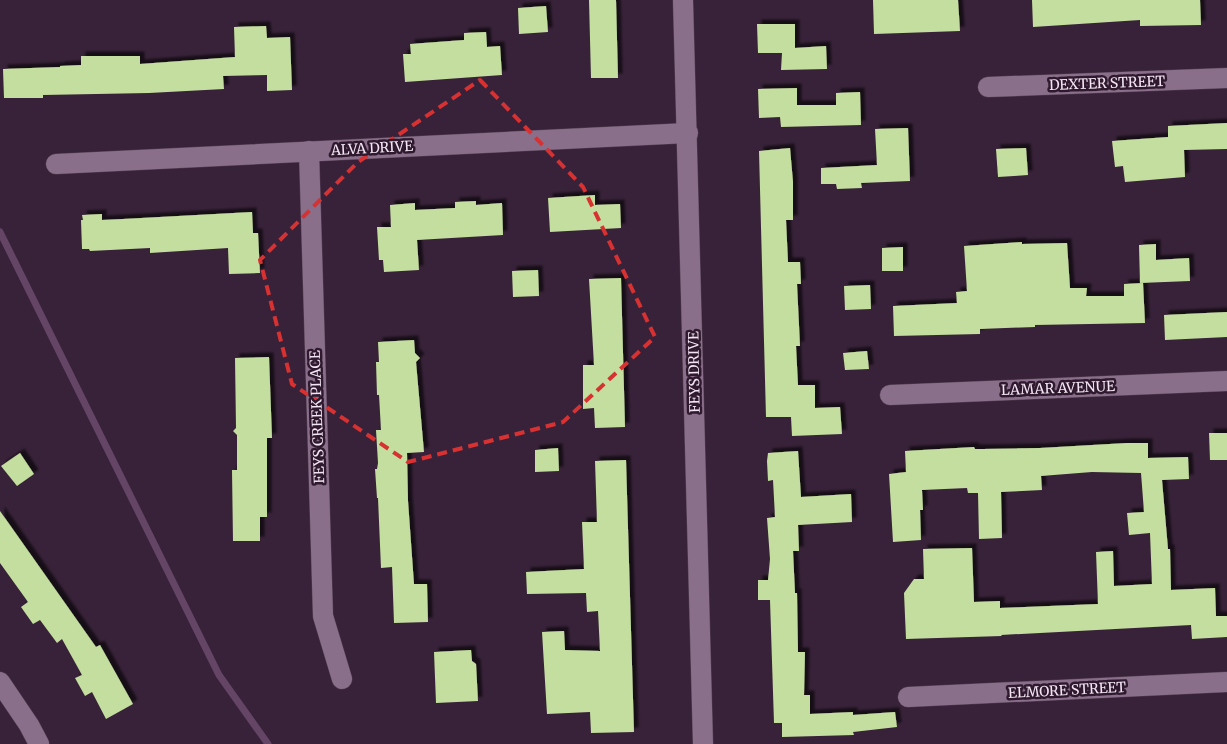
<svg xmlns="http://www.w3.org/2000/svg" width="1227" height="744" font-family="Merriweather,serif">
	<defs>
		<filter id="shadow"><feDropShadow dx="4.5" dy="-4.5" stdDeviation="1" flood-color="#0009"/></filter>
	</defs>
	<rect width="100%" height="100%" fill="#382239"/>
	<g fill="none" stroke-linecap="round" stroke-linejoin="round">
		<!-- stream -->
		<polyline stroke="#644566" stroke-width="7" points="0,232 219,675 268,744"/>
	</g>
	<!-- building -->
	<g fill="#c4de9f" filter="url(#shadow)">
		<polygon points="589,0 616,0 618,78 591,78"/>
		<polygon points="873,0 958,0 960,31 874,34"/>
		<polygon points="1032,0 1200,0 1201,25 1140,26 1140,20 1033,27"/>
		<polygon points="546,6 548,32 519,34 518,8"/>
		<polygon points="757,24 795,24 795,48 826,46 827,69 781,70 782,53 758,53"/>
		<polygon points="266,26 267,38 290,37 292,90 267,91 267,75 223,76 224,89 149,93 43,95 43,98 4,98 3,69 60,67 60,66 81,65 81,56 140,56 140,64 235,57 234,27"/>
		<polygon points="486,32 487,47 500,46 502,75 405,82 403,54 411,54 410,44 464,40 464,33"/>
		<polygon points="797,88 797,105 836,105 836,93 860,92 861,125 781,127 780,117 759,118 758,89"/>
		<polygon points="1227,123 1227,149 1184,150 1185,177 1125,182 1123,166 1115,167 1112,141 1168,137 1168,126"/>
		<polygon points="908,128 910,181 861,183 862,188 837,189 836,184 821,184 821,168 877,165 875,129"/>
		<polygon points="790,148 793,182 793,220 786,220 788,262 800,262 801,284 797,284 800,346 796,346 798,385 815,385 815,408 840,407 842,434 792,436 791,417 766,417 759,151"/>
		<polygon points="1026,148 1028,175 998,177 996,149"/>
		<polygon points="595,195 595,205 620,204 621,228 550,232 548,198"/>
		<polygon points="476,201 476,205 502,203 503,235 417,240 419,270 384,272 383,260 379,260 377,227 391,227 390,205 415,203 415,210 455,208 455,202"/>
		<polygon points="252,212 253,233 258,233 260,273 229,274 228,248 150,253 150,248 90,251 89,249 82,249 81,220 83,220 82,215 102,214 102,220 123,219"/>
		<polygon points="1022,242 1022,244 1067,243 1070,288 1087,288 1086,296 1124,296 1124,284 1143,283 1145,323 1035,325 1035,327 980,329 980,334 894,336 893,306 957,303 956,292 967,291 964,246"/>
		<polygon points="1156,244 1156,260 1189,258 1190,281 1140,283 1139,245"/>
		<polygon points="903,247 903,271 882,271 882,248"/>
		<polygon points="538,270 539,296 513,297 512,271"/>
		<polygon points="621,278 625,427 595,428 594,408 583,409 583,365 594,365 589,279"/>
		<polygon points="870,285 871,309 845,310 844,286"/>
		<polygon points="1227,312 1227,337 1165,340 1164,315"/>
		<polygon points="414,340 415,353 420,358 416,362 424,452 407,453 408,501 414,584 427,584 428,622 394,623 392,567 381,568 378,498 377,498 375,469 377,469 378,463 376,430 381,430 379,395 377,395 376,362 379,362 378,342"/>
		<polygon points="867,351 869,369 845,370 843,353"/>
		<polygon points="269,357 272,438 267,438 267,517 260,517 260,541 233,541 232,470 237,470 237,435 233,431 236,428 235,358"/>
		<polygon points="1209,433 1227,433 1227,460 1210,460"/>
		<polygon points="1127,443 1148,443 1148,458 1188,457 1189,479 1162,480 1168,549 1170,549 1171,590 1215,588 1216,616 1227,616 1227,637 1192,639 1191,625 1001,635 1002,636 906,639 904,593 914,579 924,579 923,549 972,548 974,602 1000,601 1000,608 1098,604 1096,552 1113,551 1114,586 1152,584 1150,533 1129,535 1127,513 1144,512 1141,473 1092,472 1041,476 1042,490 1001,492 1002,538 979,539 978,493 968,493 967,488 922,490 923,510 920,510 921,540 893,542 889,474 906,472 905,451 974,447 975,449 983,449 1040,448"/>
		<polygon points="558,448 559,471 535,472 535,450"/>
		<polygon points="798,451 801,497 851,494 852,522 798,525 799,551 793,551 795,593 797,593 798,652 805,652 804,695 810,695 810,714 853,712 853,715 895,712 897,727 853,732 854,735 782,737 782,723 774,723 770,600 758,600 758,580 768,580 770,559 767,518 775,517 773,480 768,481 767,461 768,453"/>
		<polygon points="20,453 34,474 17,486 1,466"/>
		<polygon points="626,460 634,732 591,733 590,712 547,714 542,632 564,631 565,650 600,651 598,611 587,612 586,593 527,594 526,572 584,569 582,522 597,522 595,461"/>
		<polygon points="0,511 96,647 100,645 133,704 106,719 92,692 85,696 75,678 82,675 62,639 57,643 40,620 33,624 21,607 28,602 0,563"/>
		<polygon points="471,650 472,661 476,664 478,701 436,703 434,652"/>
	</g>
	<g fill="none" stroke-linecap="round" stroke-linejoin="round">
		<!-- minor casing -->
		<g stroke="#523f53" stroke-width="21">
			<g id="minor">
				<polyline points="683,0 703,744"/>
				<polyline points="988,87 1227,78"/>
				<polyline points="309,151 323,616 342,679"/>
				<polyline points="56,164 688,133"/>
				<polyline points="890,395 1227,381"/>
				<polyline points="0,682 29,725 39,744"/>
				<polyline points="908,697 1227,682"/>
			</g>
		</g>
		<!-- minor -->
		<use href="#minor" stroke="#896f89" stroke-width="20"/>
	</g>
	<!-- marked area -->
	<path fill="none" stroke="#d73132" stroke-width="4" stroke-dasharray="10 6" stroke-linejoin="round" d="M 480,80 L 583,187 L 655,337 L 563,422 L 408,462 L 292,384 L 260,260 L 358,162 Z"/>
	<g text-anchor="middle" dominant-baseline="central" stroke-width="5" stroke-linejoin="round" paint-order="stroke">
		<!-- street labels -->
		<g font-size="14" fill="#f3e5f3" stroke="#2e192e">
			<text transform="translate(1107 83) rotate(-2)">DEXTER STREET</text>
			<text transform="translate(372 148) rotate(-3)">ALVA DRIVE</text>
			<text transform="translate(694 372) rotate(-91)">FEYS DRIVE</text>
			<text transform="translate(1058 388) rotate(-2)">LAMAR AVENUE</text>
			<text transform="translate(317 417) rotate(-92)">FEYS CREEK PLACE</text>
			<text transform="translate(1067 690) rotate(-3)">ELMORE STREET</text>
		</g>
	</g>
</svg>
